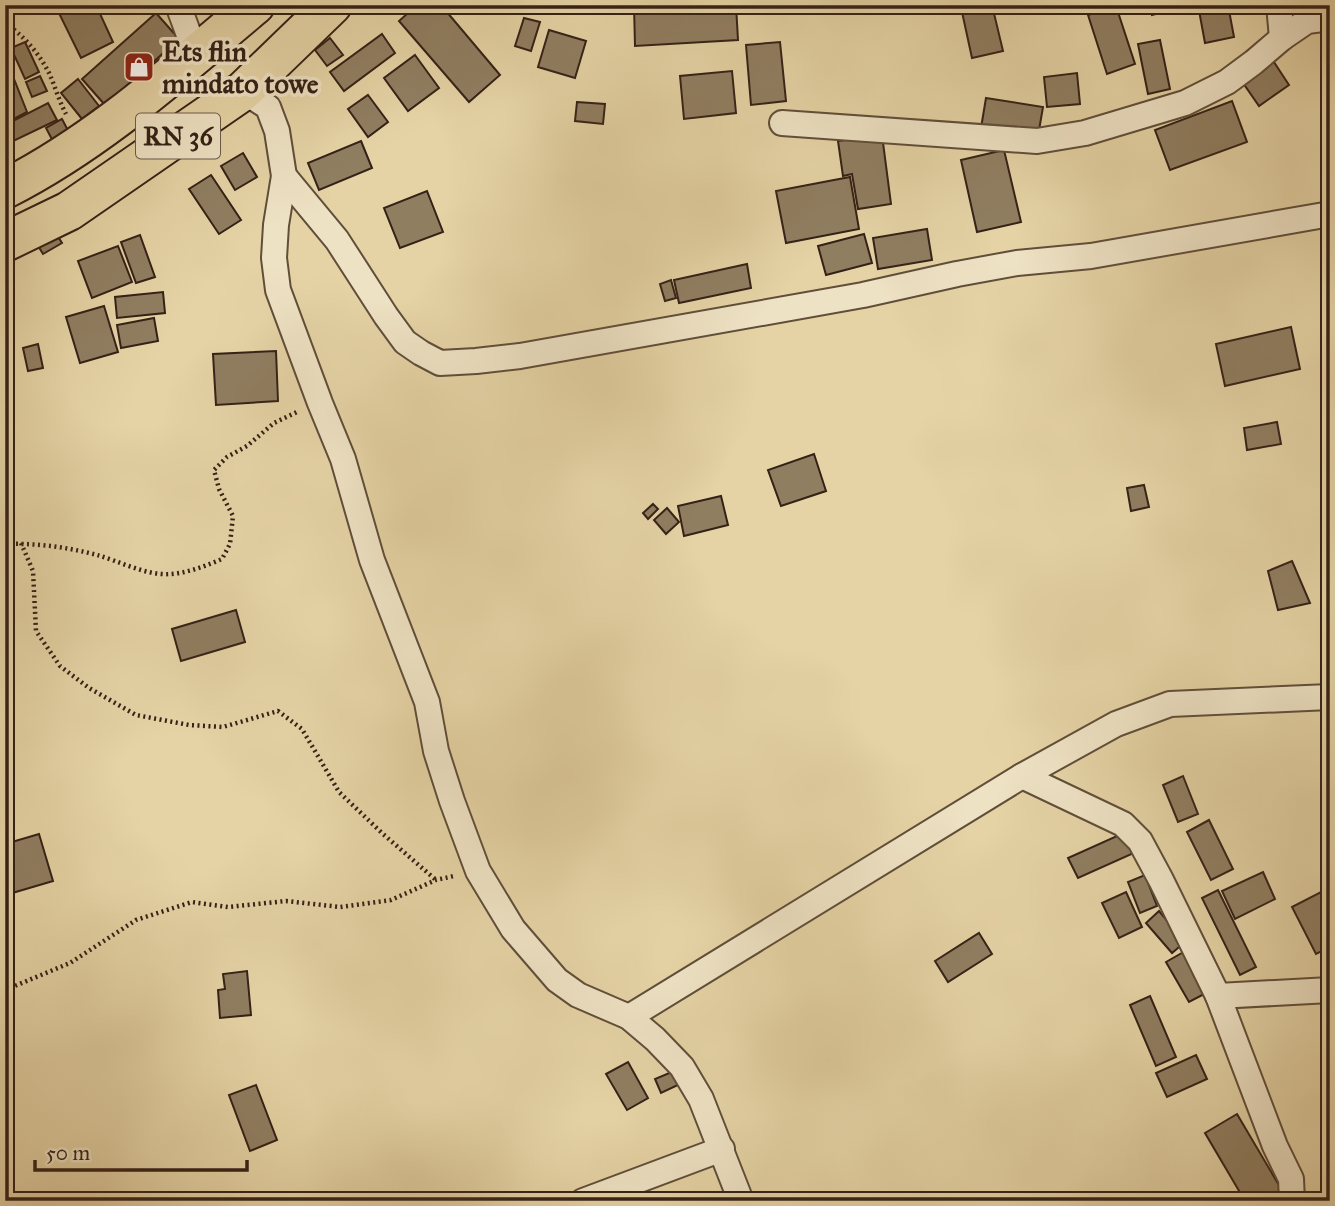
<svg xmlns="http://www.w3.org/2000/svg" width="1335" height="1206" font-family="'IM FELL Great Primer',serif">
	<rect width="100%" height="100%" fill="#e5d3a5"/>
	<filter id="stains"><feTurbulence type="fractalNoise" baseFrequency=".00286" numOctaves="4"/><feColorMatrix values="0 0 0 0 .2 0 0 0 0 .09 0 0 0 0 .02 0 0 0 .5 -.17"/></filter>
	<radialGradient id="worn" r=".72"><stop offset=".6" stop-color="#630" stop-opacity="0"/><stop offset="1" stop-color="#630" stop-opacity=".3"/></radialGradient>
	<!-- building -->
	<g fill="#907e61" stroke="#342117" stroke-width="2">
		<polygon points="55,5 96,5 113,42 81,58"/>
		<polygon points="417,5 441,5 500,75 469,102 399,21"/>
		<polygon points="634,5 736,5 738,40 635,46"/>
		<polygon points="989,5 992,5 1003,51 972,58 962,12"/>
		<polygon points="1150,5 1181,5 1182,7 1152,15"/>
		<polygon points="1198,5 1228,5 1234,37 1205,43"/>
		<polygon points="1116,6 1135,64 1107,74 1088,15"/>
		<polygon points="156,13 179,39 105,105 82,79"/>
		<polygon points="524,18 540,22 531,51 515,46"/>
		<polygon points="549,30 586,41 575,78 538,67"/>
		<polygon points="382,34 395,53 344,91 330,72"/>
		<polygon points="330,38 343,55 327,66 315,50"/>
		<polygon points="1160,40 1170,89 1148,94 1138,44"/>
		<polygon points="25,42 39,72 25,79 11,48"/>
		<polygon points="780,42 786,101 751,105 746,45"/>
		<polygon points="415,55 439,88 408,111 384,78"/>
		<polygon points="1272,59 1289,85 1259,106 1241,80"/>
		<polygon points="7,61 27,112 12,120 5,104 5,62"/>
		<polygon points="732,71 736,113 684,119 680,76"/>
		<polygon points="1077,73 1080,104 1047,107 1044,77"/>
		<polygon points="40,76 47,91 32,97 26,82"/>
		<polygon points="78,79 99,106 82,119 61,93"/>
		<polygon points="368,95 388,122 368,137 348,109"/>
		<polygon points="986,98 1043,107 1038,136 981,128"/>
		<polygon points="1232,101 1247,142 1170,170 1155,130"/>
		<polygon points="577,102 605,104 603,124 575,121"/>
		<polygon points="48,103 57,120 5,145 5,125"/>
		<polygon points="62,119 73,140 57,149 46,128"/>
		<polygon points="882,135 891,204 858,209 852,174 843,176 838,141"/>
		<polygon points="361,141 372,168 319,190 308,163"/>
		<polygon points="1004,150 1021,222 977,232 961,160"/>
		<polygon points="243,153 257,177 235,190 221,166"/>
		<polygon points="211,175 241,220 219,234 189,189"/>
		<polygon points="850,177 859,229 786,243 776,191"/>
		<polygon points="427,191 443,232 400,248 384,208"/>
		<polygon points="50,224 62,243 43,254 32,236"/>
		<polygon points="927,229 932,260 878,269 873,238"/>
		<polygon points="864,234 872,263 826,275 818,246"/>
		<polygon points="140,235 155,277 136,283 121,242"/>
		<polygon points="118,246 132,282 92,298 78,261"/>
		<polygon points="747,264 751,288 679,303 674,280"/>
		<polygon points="671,280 676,298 665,301 660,284"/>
		<polygon points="163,292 165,313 117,318 115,297"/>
		<polygon points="104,306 118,352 80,363 66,317"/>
		<polygon points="154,318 158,341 121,348 117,325"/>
		<polygon points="1291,327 1300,369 1225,386 1216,344"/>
		<polygon points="38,344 43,368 28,371 23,348"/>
		<polygon points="276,351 278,401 216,405 213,354"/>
		<polygon points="1277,422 1281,444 1247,450 1244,428"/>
		<polygon points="814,454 826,491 781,506 768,470"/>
		<polygon points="1144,485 1149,507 1131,511 1127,488"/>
		<polygon points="721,496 728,525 684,536 678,506"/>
		<polygon points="653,504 658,509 648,519 643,513"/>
		<polygon points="667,508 679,522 666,534 654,520"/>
		<polygon points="1292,561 1310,603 1278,610 1268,571"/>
		<polygon points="236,610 245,642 181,661 172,629"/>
		<polygon points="1183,776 1198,814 1178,822 1163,785"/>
		<polygon points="1209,820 1233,869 1211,880 1187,832"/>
		<polygon points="1128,831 1136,852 1078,878 1068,858"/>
		<polygon points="39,834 53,881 9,894 5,882 5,844"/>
		<polygon points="1263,872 1275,899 1235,919 1222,891"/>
		<polygon points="1145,875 1157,906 1140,913 1128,882"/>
		<polygon points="1218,890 1256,967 1240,975 1202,898"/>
		<polygon points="1126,892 1142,927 1119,938 1102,903"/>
		<polygon points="1321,892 1330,909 1330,947 1316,954 1292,907"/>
		<polygon points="1159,911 1185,942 1172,953 1146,923"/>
		<polygon points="979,933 992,954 948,982 935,961"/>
		<polygon points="1187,950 1210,991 1189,1002 1166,962"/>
		<polygon points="247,971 251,1015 220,1018 218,990 225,989 223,974"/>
		<polygon points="1150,996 1176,1057 1156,1066 1130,1005"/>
		<polygon points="1196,1055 1207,1079 1167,1097 1156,1073"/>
		<polygon points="628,1062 648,1098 627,1110 606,1074"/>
		<polygon points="674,1071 680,1084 661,1093 655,1079"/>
		<polygon points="256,1085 277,1140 250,1151 229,1095"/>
		<polygon points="1237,1114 1283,1192 1267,1201 1245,1201 1205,1133"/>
	</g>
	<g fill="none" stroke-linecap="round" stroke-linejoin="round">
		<!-- minor casing -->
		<g stroke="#604e3a" stroke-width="28">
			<g id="minor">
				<polyline points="178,5 196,54"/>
				<polyline points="1279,5 1282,38"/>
				<polyline points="243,91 268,107 277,131 284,176 276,225 274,258 278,290 320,403 343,459 372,560 427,702 436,751 452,801 478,871 513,929 557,980 578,995 629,1017 655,1039 682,1067 701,1099 741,1201"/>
				<polyline points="782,123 1037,141 1085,133 1185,103 1227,82 1254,62 1282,38 1307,21 1330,18"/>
				<polyline points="284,176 337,240 386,316 405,342 421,353 440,363 476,361 520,356 863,295 957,274 1017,263 1091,256 1330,214"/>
				<polyline points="1022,776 1123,824 1140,841 1161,880 1218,996 1275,1146 1291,1179 1292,1201"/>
				<polyline points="1218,996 1330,990"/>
				<polyline points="629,1017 1022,776 1116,724 1170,704 1330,697"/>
				<polyline points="583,1201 722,1149"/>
			</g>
		</g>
		<!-- primary casing -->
		<g stroke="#342117" stroke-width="42">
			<g id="primary">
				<path d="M 5,189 C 98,142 176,71 255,5"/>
				<polyline points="5,242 69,211 243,91 332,5"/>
			</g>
		</g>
		<!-- path -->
		<g stroke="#342117" stroke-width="4.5" stroke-dasharray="2 3.5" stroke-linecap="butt">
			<path d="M 5,23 C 23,35 39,53 49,73 C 55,86 59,101 66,114"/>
			<polyline points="21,543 33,571 36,631 60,666 89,688 136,715 189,725 223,727 278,711 302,729 339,792 383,834 436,880"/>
			<path d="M 5,544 C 36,543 67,547 97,555 C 119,561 147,576 170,574 C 188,573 205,566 222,559 L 230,544 L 233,516 L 219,489 L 214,470 L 227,457 L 247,446 L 274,423 L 297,412"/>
			<polyline points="5,990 70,963 136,920 192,902 228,907 286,901 340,907 391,900 436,880 454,876"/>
		</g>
		<!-- minor -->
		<use href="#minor" stroke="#eee2c4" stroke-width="24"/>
		<!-- primary -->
		<use href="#primary" stroke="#e5d3a5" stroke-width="38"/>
	</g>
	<!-- icons -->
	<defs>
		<g id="shop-square" transform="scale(1.575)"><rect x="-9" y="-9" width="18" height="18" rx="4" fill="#8f2418" stroke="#eee2c4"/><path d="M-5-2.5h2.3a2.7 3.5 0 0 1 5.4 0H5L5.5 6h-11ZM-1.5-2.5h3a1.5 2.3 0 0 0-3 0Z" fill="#fff"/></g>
	</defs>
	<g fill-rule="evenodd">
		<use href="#shop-square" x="139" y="67"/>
	</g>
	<g text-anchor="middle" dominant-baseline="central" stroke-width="7" stroke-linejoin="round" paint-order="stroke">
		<!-- shield labels -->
		<rect fill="#eee2c4" stroke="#6c5b4b" stroke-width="2" x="136" y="113.5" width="84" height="45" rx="5"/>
		<g font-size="26" font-weight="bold" fill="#342117">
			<text x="178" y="136">RN 36</text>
		</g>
		<!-- poi labels -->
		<g font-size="28" font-weight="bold" fill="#342117" stroke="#eee2c4" text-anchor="start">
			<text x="162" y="51">Ets flin<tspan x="162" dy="32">mindato towe</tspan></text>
		</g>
	</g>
	<!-- margin -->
	<rect width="1335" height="1206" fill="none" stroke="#e5d3a5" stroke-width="28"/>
	<rect x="7" y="7" width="1321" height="1192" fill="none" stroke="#342117" stroke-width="3.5"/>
	<rect x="14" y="14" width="1307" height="1178" fill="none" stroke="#342117" stroke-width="2"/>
	<!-- scale -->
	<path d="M35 1160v10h212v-10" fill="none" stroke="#342117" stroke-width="3.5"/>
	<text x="46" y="1160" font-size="21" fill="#342117" stroke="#eee2c4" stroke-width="5" paint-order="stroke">50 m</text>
	<rect width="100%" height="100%" filter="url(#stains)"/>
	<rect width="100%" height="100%" fill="url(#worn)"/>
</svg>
